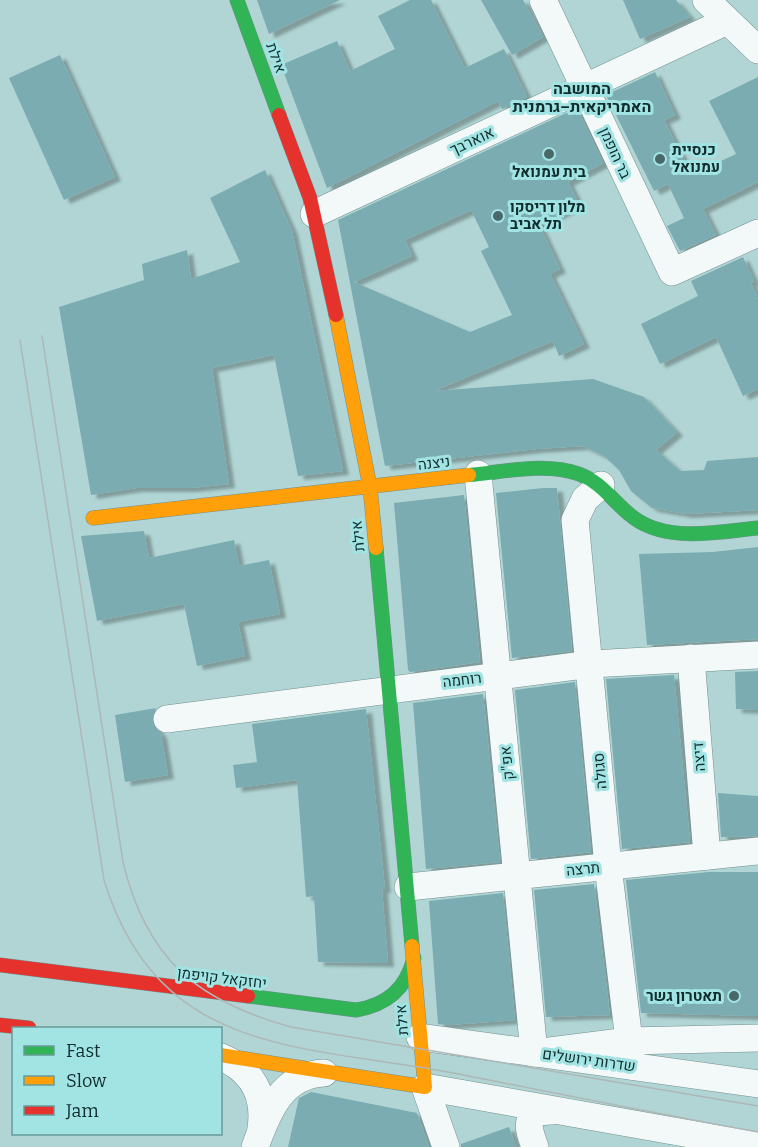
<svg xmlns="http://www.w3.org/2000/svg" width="758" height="1147" font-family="Bitter,Heebo,serif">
	<defs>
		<filter id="shadow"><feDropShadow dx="6" dy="4" stdDeviation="1.5" flood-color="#0004"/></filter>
	</defs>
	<rect width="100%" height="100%" fill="#b0d5d4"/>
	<!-- building -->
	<g fill="#7aacb2" fill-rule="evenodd" filter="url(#shadow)">
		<polygon points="257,0 340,0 269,34"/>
		<polygon points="410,0 431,0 465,68 504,49 527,97 502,109 498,101 327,188 281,65 337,41 350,71 395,49 378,16"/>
		<polygon points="481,0 523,0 543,37 512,55"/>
		<polygon points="623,0 676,0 690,17 640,39"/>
		<polygon points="60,55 115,177 64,200 9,78"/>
		<polygon points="655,72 675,115 664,120 691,175 736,154 709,101 758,77 758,182 703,209 716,235 680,251 667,226 684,218 668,184 654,191 606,95"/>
		<path d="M 577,108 L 603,163 L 568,182 L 579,204 L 539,225 L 560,269 L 550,274 L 584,344 L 559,356 L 553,341 L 434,391 L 593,379 L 644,397 L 677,432 L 656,450 L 680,471 L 704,470 L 707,461 L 758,457 L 758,510 L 687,514 L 652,508 L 631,491 L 619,470 L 604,456 L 583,446 L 536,449 L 385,466 L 338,220 ZM 471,210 L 489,247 L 481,251 L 512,315 L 470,332 L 354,282 L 412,256 L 405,240 Z"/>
		<polygon points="265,170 292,231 343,471 298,476 274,355 212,368 229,484 191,488 136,488 91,495 59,307 144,280 142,264 187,250 191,279 240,262 210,198"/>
		<polygon points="743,257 754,281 751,283 758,299 758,389 743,396 716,337 660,364 641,324 698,296 691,281"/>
		<polygon points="543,488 557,488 572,651 512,658 496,493"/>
		<polygon points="464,495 480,662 410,672 408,670 394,503"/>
		<polygon points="144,531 149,558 234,540 239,566 269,560 280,614 238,622 245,656 197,666 184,604 97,621 81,536"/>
		<polygon points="758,547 758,639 647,645 639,554 713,552"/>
		<polygon points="758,671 758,710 736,709 735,672"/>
		<polygon points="674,675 690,842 622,849 606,679"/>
		<polygon points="575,682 591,852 531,859 515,690"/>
		<polygon points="483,694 500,862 426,869 413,703"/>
		<polygon points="156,708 152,722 161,734 168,775 125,782 115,715"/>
		<polygon points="366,709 385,889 382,889 388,963 318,962 314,896 306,897 297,780 236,788 233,765 257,762 252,724"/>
		<polygon points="718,793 758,796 758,836 721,837"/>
		<polygon points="709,872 758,872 758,1016 641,1013 626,880"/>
		<polygon points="594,884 610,1015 546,1017 534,890"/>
		<polygon points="503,893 515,1020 449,1025 438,1024 429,901"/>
		<polygon points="311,1092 417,1113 429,1147 288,1147 299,1098"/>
		<polygon points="509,1127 516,1147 461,1147 461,1144"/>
	</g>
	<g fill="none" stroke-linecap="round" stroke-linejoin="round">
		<!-- street casing -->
		<g stroke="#72908f" stroke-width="28">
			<g id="street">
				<polyline points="543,0 672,272 758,233"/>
				<polyline points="706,0 758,50"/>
				<polyline points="314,214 727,21"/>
				<polyline points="478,474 534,1053 629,1041 758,1038"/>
				<polyline points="601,485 585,499 575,520 608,866 632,1066"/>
				<polyline points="691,658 707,856"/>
				<polyline points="167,719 591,664 758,655"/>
				<polyline points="408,887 758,851"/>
				<polyline points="420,1037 758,1084"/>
				<path d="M 221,1057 C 252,1070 266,1094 261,1128"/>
				<path d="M 255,1147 C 268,1111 282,1075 324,1073"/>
				<polyline points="446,1147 425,1087 758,1146"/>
				<path d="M 535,1147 C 531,1135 524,1122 536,1112 L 551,1111"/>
			</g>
		</g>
		<!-- fast casing -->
		<g stroke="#72908f" stroke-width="15">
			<g id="fast">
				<polyline points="237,0 279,115"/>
				<path d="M 469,475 C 504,472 545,462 579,474 C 601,482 612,500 629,514 C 663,544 717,532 758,528"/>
				<polyline points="376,548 412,946"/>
				<path d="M 248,996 L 356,1010 C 387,1005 406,989 414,958"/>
			</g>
		</g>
		<!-- slow casing -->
		<g stroke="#72908f" stroke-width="15">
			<g id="slow">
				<polyline points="336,315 370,487 376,548"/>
				<polyline points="93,518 469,475"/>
				<polyline points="220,1055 425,1087 412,946"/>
			</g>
		</g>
		<!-- jam casing -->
		<g stroke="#72908f" stroke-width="15">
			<g id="jam">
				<polyline points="279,115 310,198 336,315"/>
				<polyline points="0,965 248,996"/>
				<polyline points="0,1025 29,1028"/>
			</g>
		</g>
		<!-- street -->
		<use href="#street" stroke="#f3f9f9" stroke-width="27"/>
		<!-- fast -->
		<use href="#fast" stroke="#30b455" stroke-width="14"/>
		<!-- slow -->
		<use href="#slow" stroke="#ff9f0a" stroke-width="14"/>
		<!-- jam -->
		<use href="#jam" stroke="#e5322d" stroke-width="14"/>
		<!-- tram -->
		<g stroke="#aeb7b7" stroke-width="1.5">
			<path d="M 42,336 L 123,862 C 146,959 197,1001 291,1027 L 758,1106"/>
			<path d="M 20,340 L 104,880 C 160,1060 307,1044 459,1074 C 559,1094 658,1114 758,1132"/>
		</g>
	</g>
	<!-- markers -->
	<g fill="#496867" stroke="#a1e4e3" stroke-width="2">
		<circle cx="549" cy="154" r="6"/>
		<circle cx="660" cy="159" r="6"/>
		<circle cx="498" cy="216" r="6"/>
		<circle cx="734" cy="996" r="6"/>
	</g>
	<g text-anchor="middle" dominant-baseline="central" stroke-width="6" stroke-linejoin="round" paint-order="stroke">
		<!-- street labels -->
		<g font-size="15" fill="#112d2d" stroke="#a1e4e3">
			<text transform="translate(276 58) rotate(70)">אילת</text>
			<text transform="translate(472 141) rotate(-25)">אוארבך</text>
			<text transform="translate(615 153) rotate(65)">בר הופמן</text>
			<text transform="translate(434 463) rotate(-7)">ניצנה</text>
			<text transform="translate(358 536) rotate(-96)">אילת</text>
			<text transform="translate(462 680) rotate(-7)">רוחמה</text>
			<text transform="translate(699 757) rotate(-94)">דיצה</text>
			<text transform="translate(507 763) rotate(-96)">אפ"ק</text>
			<text transform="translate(600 771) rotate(-95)">סגולה</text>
			<text transform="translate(583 869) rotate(-6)">תרצה</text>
			<text transform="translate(222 978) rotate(7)">יחזקאל קויפמן</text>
			<text transform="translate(402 1020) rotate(-95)">אילת</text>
			<text transform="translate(589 1060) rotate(8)">שדרות ירושלים</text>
		</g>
		<!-- poi labels -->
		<g font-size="15" font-weight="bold" fill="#112d2d" stroke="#a1e4e3" text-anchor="start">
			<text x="672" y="150">כנסיית<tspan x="672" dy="17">עמנואל</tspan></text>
			<text x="549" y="172" text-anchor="middle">בית עמנואל</text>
			<text x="510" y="207">מלון דריסקו<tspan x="510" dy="17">תל אביב</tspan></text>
			<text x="722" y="996" text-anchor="end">תאטרון גשר</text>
		</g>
		<!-- neighbourhood labels -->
		<g font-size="16" font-weight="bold" fill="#112d2d" stroke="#a1e4e3">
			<text x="582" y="88">המושבה<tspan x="582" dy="18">האמריקאית–גרמנית</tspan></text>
		</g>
	</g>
	<!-- legend -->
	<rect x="12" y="1027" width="210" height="108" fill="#a1e4e3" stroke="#679b9a" stroke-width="1.5"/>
	<rect x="24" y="1046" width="30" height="9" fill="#30b455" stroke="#679b9a" stroke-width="1.5"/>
	<text x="66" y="1057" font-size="18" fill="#112d2d">Fast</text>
	<rect x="24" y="1076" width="30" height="9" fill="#ff9f0a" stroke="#679b9a" stroke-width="1.5"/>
	<text x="66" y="1087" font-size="18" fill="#112d2d">Slow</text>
	<rect x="24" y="1106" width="30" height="9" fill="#e5322d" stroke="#679b9a" stroke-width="1.5"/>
	<text x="66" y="1117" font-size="18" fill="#112d2d">Jam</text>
</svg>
